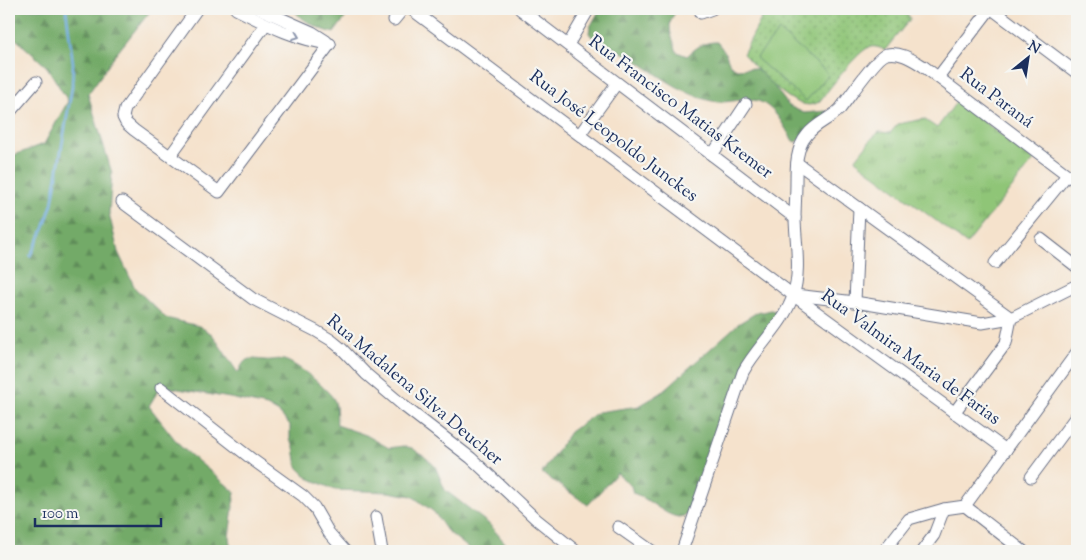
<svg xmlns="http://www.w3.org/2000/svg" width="1086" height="560" font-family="'Sorts Mill Goudy',serif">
	<defs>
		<pattern id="grass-tufts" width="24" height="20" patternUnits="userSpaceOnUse" patternTransform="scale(1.25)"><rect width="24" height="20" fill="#8fc577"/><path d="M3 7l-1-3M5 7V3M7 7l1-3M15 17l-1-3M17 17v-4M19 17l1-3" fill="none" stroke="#74a065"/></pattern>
		<pattern id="forest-firs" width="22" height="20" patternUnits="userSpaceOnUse" patternTransform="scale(1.25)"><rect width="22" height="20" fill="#73aa68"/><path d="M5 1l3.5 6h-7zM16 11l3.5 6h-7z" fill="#5e8b59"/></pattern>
		<pattern id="park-dots" width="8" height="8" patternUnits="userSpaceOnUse" patternTransform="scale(1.25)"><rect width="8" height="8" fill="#8fc577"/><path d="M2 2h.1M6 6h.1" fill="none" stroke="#74a065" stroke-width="1.8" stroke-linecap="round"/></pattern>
	</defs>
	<rect width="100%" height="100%" fill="#f6f6f2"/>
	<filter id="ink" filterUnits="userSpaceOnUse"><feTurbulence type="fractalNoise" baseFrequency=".02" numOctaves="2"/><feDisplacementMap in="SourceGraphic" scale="10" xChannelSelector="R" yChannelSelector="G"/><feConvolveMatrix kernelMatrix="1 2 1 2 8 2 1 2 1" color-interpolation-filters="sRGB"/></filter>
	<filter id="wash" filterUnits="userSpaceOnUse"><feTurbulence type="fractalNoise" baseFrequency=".0096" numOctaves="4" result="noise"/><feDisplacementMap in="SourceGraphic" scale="20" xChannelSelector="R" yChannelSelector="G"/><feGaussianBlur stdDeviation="1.12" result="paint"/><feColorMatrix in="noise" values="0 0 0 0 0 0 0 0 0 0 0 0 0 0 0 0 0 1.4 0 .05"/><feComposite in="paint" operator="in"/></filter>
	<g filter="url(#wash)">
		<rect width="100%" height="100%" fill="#f5e2cc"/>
		<!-- grass -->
		<polygon fill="url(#grass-tufts)" stroke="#557a6a" points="957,101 1034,160 967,244 855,160 873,137 879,132 890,133 898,124 924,119 937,128"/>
		<!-- forest -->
		<g fill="url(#forest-firs)" stroke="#476c63">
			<path d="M 9,9 L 152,9 L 117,53 L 88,94 L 112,173 L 109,213 L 118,252 L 135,288 L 166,318 L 199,326 L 212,334 L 238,373 C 246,355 248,359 265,360 C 272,361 277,358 284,360 C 298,364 325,387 333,398 C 338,405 336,416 337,425 L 366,435 L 389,448 L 403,446 L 412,448 L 425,457 L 435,466 L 445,490 L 489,524 L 512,551 L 472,551 L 447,531 L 434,512 L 412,496 L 388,492 L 335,490 L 308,478 L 298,468 L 296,461 L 294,447 L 290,439 L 290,425 L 279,413 L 267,406 L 230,398 L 161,386 L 149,406 L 180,446 L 235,492 L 229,537 L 231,551 L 9,551 L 9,157 L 44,144 L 68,101 L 47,67 L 9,33 Z"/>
			<path d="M 292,9 L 350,9 L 345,18 L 334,33 C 318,29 303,21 292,9 Z"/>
			<path d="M 600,9 L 679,9 C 664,23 671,34 677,52 L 687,56 C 697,47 703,42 717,42 L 725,52 L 730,65 L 737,69 L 751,68 L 759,70 L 770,81 L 789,106 L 804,113 L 826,111 L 828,115 L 797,142 L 793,141 C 784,127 778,112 763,103 C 750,96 734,102 721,102 C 712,102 700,98 691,94 C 675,87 661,77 646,67 C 629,55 610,46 592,37 L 589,33 L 590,27 Z"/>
			<path d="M 771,310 L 778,312 L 778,316 L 754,348 L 690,514 C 686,515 681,517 678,517 C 664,515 648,498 633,493 L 631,486 L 617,473 L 588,505 L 542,473 L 570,432 L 598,412 L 639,406 L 661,393 L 738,324 L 759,311 L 763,312 Z"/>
		</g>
		<!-- park -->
		<path fill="url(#park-dots)" stroke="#557a6a" d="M 764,9 L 900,9 L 911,18 L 885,50 C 880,48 876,46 870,47 C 858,50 829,90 819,102 C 796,117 759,70 743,54 L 761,19 L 758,15 Z"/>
		<!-- pitch -->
		<polygon fill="#8fc577" stroke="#557a6a" points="779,31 829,74 806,101 756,58"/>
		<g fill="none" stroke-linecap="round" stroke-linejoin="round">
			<!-- stream -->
			<polyline stroke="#70abe1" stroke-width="2.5" points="30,256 44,228 52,204 72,87 73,63 66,9"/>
		</g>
	</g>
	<g filter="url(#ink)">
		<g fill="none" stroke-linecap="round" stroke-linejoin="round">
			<!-- minor casing -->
			<g stroke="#676e84" stroke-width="13">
				<g id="minor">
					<polyline points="197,9 125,109 123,117 126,123 134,130 219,192 330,44"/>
					<path d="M 236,9 C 266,24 296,40 330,44"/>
					<polyline points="260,9 312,32 326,41"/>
					<polyline points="411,9 793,295 1006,450"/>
					<polyline points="520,9 795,218"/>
					<polyline points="992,9 1077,73"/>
					<polyline points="701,13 712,9"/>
					<polyline points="394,20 403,9"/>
					<polyline points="568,45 589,9"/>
					<polyline points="938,77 990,9"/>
					<polyline points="9,113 36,82"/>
					<polyline points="580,134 617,83"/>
					<polyline points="712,155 746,104"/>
					<polyline points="170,156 266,24"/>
					<polyline points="797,163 1011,318 1006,343 954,413"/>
					<polyline points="122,202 253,299 316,331 331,340 342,349 366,374 405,407 471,458 536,519 576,551"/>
					<polyline points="1041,239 1077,267"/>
					<polyline points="995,263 1067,175"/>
					<polyline points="795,295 855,302 982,323 1011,318 1077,285"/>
					<polyline points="855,302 859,208"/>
					<polyline points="161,388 253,460 303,496 314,507 329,533 345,551"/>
					<polyline points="1031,477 1077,415"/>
					<polyline points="376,517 382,551"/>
					<polyline points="618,527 652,551"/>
					<path d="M 682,551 L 743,372 C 758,345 783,325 793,296 C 801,272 796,245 795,220 C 795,207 796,195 796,182 C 796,166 796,148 807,135 C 815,124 830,119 840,109 C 848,99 877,56 887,54 C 900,51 913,60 923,66 L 1077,182"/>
					<polyline points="884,551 909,519 944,509 965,506"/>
					<polyline points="922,551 934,535 944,509"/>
					<polyline points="1023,551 965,506 1077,352"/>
				</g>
			</g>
			<!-- minor -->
			<use href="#minor" stroke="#fff" stroke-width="11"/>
		</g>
		<!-- one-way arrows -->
		<defs><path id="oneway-chevron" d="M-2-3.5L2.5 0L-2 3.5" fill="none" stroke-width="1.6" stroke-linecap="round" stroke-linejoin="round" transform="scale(1.25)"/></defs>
		<use stroke="#8d97ae" href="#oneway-chevron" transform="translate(296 36) rotate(21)"/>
	</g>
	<g text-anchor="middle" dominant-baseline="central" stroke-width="4.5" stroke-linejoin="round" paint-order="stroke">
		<!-- street labels -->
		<g font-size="18" fill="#1b2f5e" stroke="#f6f6f2">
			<text transform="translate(996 99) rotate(37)">Rua Paraná</text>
			<text transform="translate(680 108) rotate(37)">Rua Francisco Matias Kremer</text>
			<text transform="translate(613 137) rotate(37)">Rua José Leopoldo Junckes</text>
			<text transform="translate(910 358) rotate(36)">Rua Valmira Maria de Farias</text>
			<text transform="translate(414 391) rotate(40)">Rua Madalena Silva Deucher</text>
		</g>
	</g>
	<!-- margin -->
	<rect width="1086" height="560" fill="none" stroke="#f6f6f2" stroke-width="30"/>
	<!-- north arrow -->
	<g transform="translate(1028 58) rotate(30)" stroke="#f6f6f2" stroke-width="4" paint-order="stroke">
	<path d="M0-4L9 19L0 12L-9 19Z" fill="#1b2f5e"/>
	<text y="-8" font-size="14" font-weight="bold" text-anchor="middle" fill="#1b2f5e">N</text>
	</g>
	<!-- scale -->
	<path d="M35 518v8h126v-8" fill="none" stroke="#1b2f5e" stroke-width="2.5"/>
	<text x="42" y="518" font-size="15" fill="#1b2f5e" stroke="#f6f6f2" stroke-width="4" paint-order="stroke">100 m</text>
</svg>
